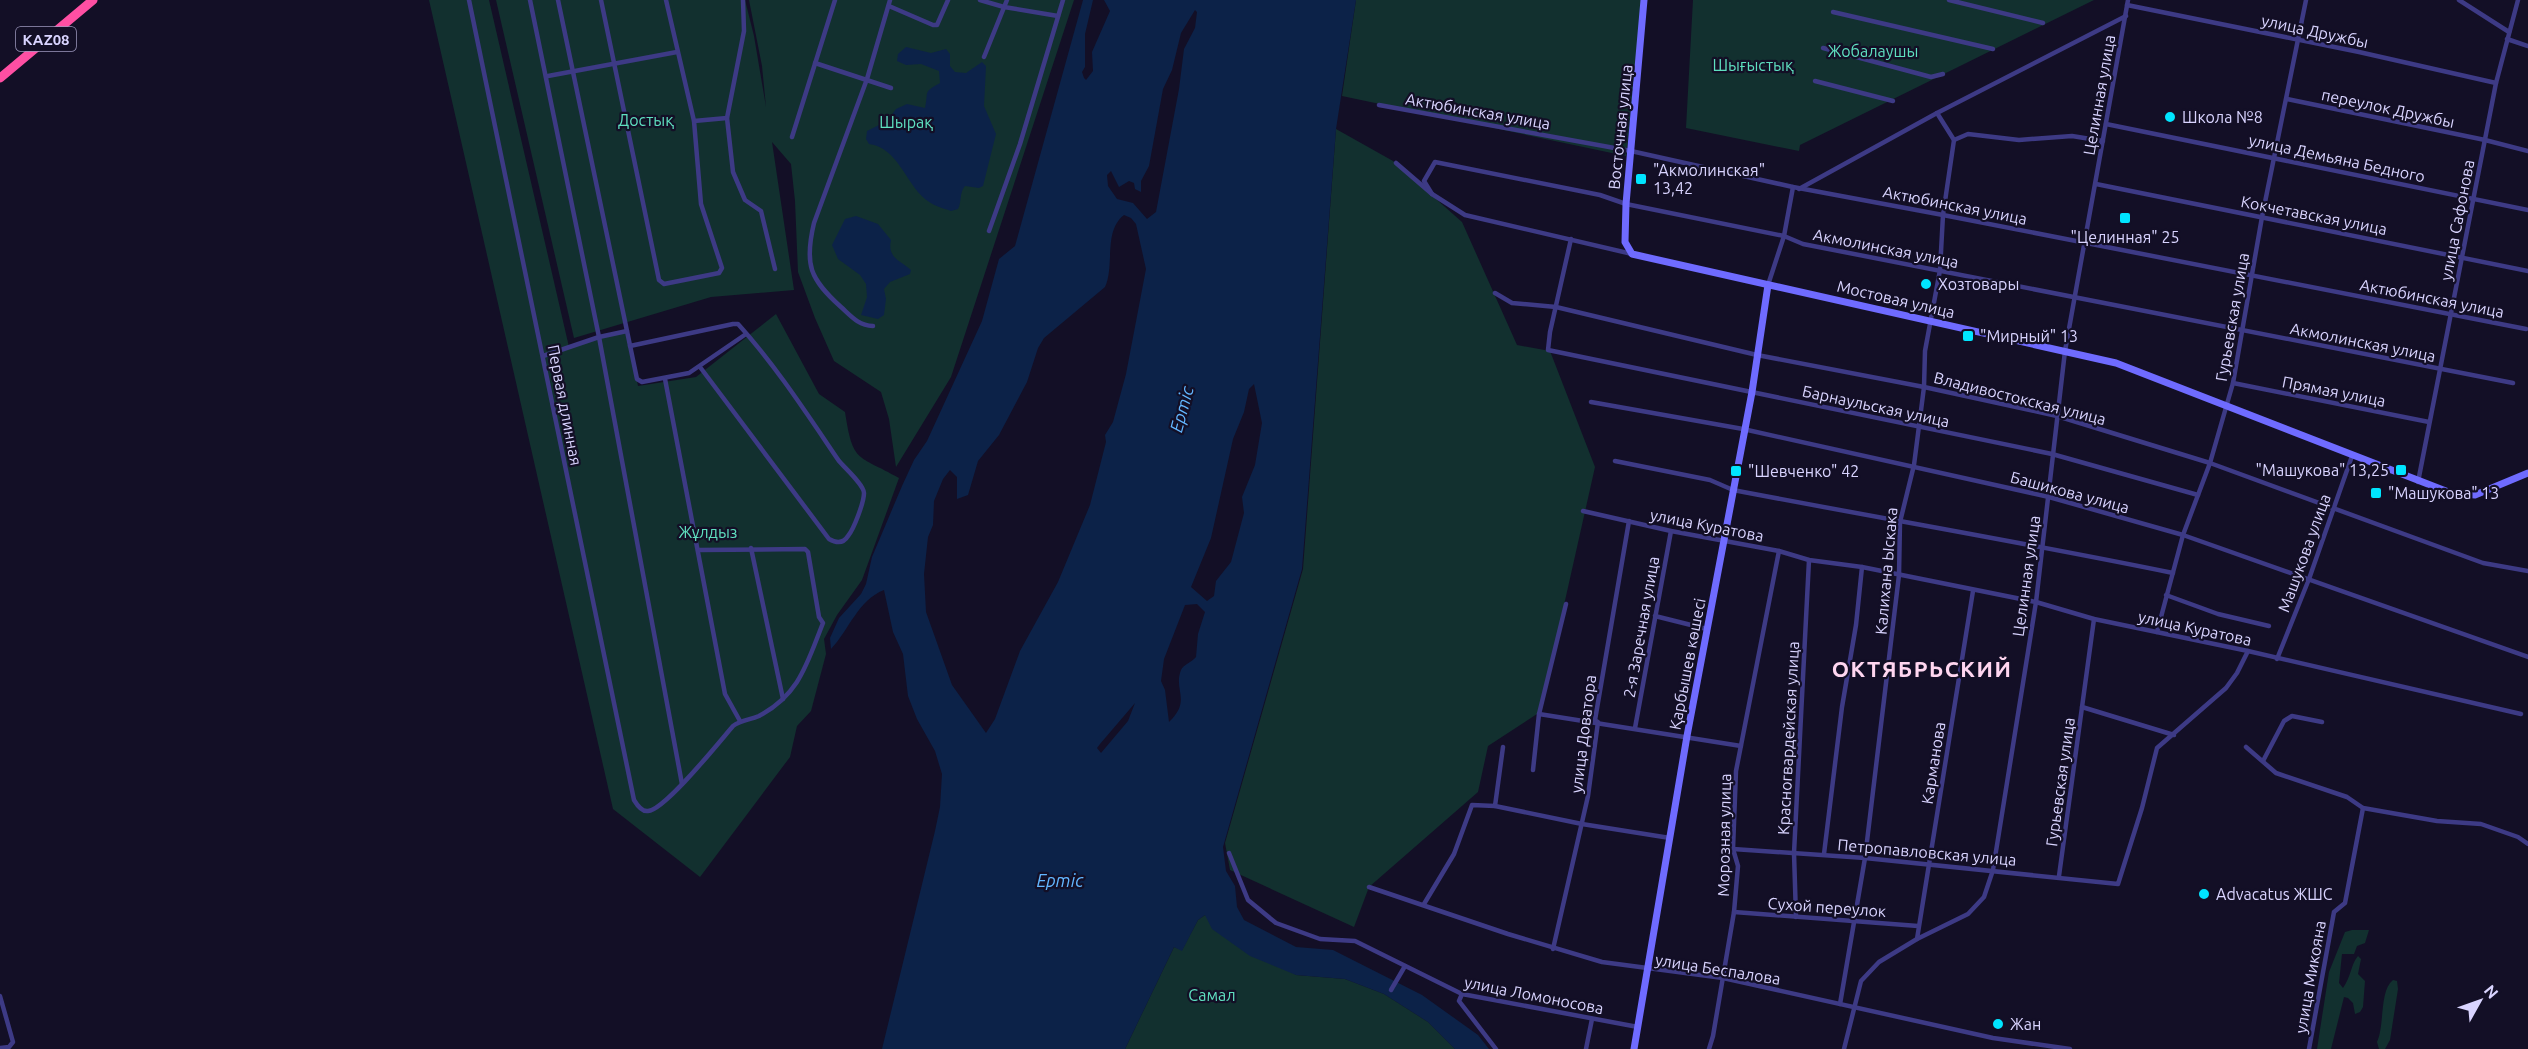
<svg xmlns="http://www.w3.org/2000/svg" width="2528" height="1049" font-family="Ubuntu,sans-serif">
	<rect width="100%" height="100%" fill="#130f26"/>
	<!-- green -->
	<g fill="#12302f">
		<path d="M 429,0 L 489,0 L 569,347 L 627,331 L 638,386 L 696,377 L 776,314 L 819,394 L 845,412 C 853,464 857,454 899,478 L 862,580 L 837,615 L 824,639 L 826,654 L 811,711 L 797,726 L 790,757 L 700,877 L 613,809 Z"/>
		<polygon points="496,0 745,0 754,36 766,107 762,66 749,0 1074,0 951,377 896,467 889,419 881,392 834,361 815,318 798,272 795,201 791,164 772,142 794,290 711,297 574,338"/>
		<polygon points="1356,0 1643,0 1626,156 1342,96"/>
		<polygon points="1693,0 2094,0 1800,145 1799,151 1686,128"/>
		<polygon points="1336,129 1393,161 1462,222 1517,345 1550,351 1595,467 1540,712 1488,746 1478,792 1369,887 1354,927 1230,870 1225,843 1303,569"/>
		<polygon points="1205,915 1296,975 1345,979 1384,994 1428,1022 1455,1049 1125,1049 1174,947 1182,950 1198,920"/>
		<path d="M 2352,930 L 2369,930 L 2365,943 L 2357,946 L 2354,954 L 2342,954 L 2339,983 L 2343,988 C 2351,977 2351,964 2358,956 L 2361,959 L 2358,974 L 2365,981 L 2363,1007 L 2360,1012 L 2355,1014 L 2353,1003 L 2348,998 L 2344,997 L 2331,1049 L 2317,1049 L 2329,972 L 2345,932 Z"/>
		<path d="M 2393,980 L 2397,981 L 2398,989 L 2390,1040 L 2385,1049 L 2379,1049 L 2377,1042 C 2385,1025 2379,991 2393,980 Z"/>
	</g>
	<!-- water -->
	<g fill="#0c2248" fill-rule="evenodd">
		<path d="M 1083,0 L 1093,0 L 1085,34 L 1085,67 L 1082,72 L 1084,78 L 1086,80 L 1093,71 L 1092,52 L 1110,11 L 1104,0 L 1356,0 L 1336,129 L 1302,569 L 1223,847 L 1226,871 L 1235,886 L 1237,907 L 1244,920 L 1296,947 L 1333,950 L 1422,995 L 1478,1035 L 1489,1049 L 1455,1049 L 1428,1022 L 1384,994 L 1345,979 L 1296,975 L 1250,956 L 1212,929 L 1205,915 L 1198,920 L 1182,951 L 1174,947 L 1125,1049 L 882,1049 L 935,831 L 940,807 L 942,774 L 935,751 L 917,719 L 908,696 L 903,654 L 893,632 L 884,590 C 858,600 849,630 831,649 L 830,638 L 839,618 L 861,594 L 866,584 L 872,557 L 902,486 L 914,460 L 927,441 L 982,321 L 999,259 L 1015,246 ZM 1195,10 L 1197,12 L 1195,28 L 1184,49 L 1179,89 L 1156,212 L 1147,219 L 1133,203 L 1117,199 L 1108,186 L 1107,175 L 1111,171 L 1119,187 L 1129,181 L 1134,183 L 1135,189 L 1141,192 L 1141,181 L 1149,166 L 1163,89 L 1172,70 L 1181,33 ZM 1124,215 L 1131,218 L 1136,224 L 1146,269 L 1126,374 L 1113,422 L 1105,435 L 1106,442 L 1090,505 L 1058,582 L 1020,651 L 995,719 L 986,733 L 952,685 L 926,612 L 924,574 L 928,537 L 933,525 L 934,501 L 943,479 L 950,470 L 957,477 L 957,499 L 968,495 L 978,461 L 999,435 L 1027,382 L 1038,348 L 1044,338 L 1105,287 C 1115,266 1103,231 1124,215 ZM 1254,384 L 1262,423 L 1255,465 L 1242,497 L 1244,513 L 1231,562 L 1216,581 L 1214,596 L 1207,601 L 1191,587 L 1211,538 L 1233,439 L 1244,412 L 1249,389 ZM 1197,604 L 1205,612 L 1198,634 L 1196,657 C 1192,662 1183,665 1181,670 C 1173,690 1192,700 1169,722 L 1165,690 L 1161,681 L 1164,659 L 1185,605 ZM 1135,703 L 1128,721 L 1101,753 L 1097,748 L 1100,744 Z"/>
		<path d="M 906,47 L 931,53 L 946,49 L 950,54 L 950,66 L 955,72 L 966,73 L 982,62 L 986,66 L 984,106 L 996,134 L 983,186 L 979,188 L 965,186 C 959,193 962,201 958,209 L 951,211 C 942,208 932,205 925,199 C 905,182 898,148 869,144 L 866,139 L 867,131 L 887,121 L 896,109 L 907,104 L 925,108 C 929,91 922,93 940,83 L 939,71 L 921,64 L 906,65 L 897,61 L 898,54 Z"/>
		<path d="M 856,216 L 878,224 L 891,240 C 887,258 900,260 911,270 L 910,274 L 890,282 L 884,289 L 886,299 L 884,315 L 878,319 L 861,315 L 867,297 L 866,284 L 860,275 L 838,259 L 832,245 L 845,219 Z"/>
	</g>
	<g fill="none" stroke-linecap="round" stroke-linejoin="round">
		<!-- street -->
		<g stroke="#3d3a85" stroke-width="4.5">
			<path d="M 469,0 L 634,800 C 637,805 642,812 648,811 C 665,810 720,741 733,726 C 741,720 750,720 759,716 C 800,694 807,663 823,623 L 819,617 L 808,552 L 805,549 L 698,550"/>
			<polyline points="530,0 599,337 682,784"/>
			<polyline points="558,0 637,379 642,382 689,373 746,334"/>
			<polyline points="601,0 659,280 664,284 719,273 722,268 701,204 694,121 666,0"/>
			<polyline points="743,0 744,31 727,118 733,172 745,200 761,211 775,269"/>
			<polyline points="980,0 1004,7 1058,16"/>
			<polyline points="1949,0 2043,23"/>
			<polyline points="2459,0 2509,32"/>
			<polyline points="2127,5 2359,52 2496,83"/>
			<polyline points="889,6 933,25 937,25 948,0"/>
			<polyline points="1833,12 1993,49"/>
			<polyline points="2507,39 2528,46"/>
			<polyline points="1823,48 1931,77 1943,74"/>
			<polyline points="984,57 1007,0"/>
			<polyline points="815,63 891,88"/>
			<polyline points="548,76 677,52"/>
			<polyline points="1815,81 1893,101"/>
			<polyline points="2287,99 2485,140 2528,151"/>
			<polyline points="1379,105 1631,151 1793,187 1943,215 2526,329"/>
			<polyline points="694,121 727,118"/>
			<polyline points="2106,124 2528,210"/>
			<polyline points="792,137 835,0"/>
			<polyline points="1954,140 1968,134 2019,140 2072,136 2103,141"/>
			<polyline points="1396,163 1432,194 1465,215 1632,254"/>
			<polyline points="2096,184 2528,271"/>
			<polyline points="1799,189 1937,113 2126,16"/>
			<polyline points="1432,194 1424,181 1435,162 1600,195 1626,204 1784,236 1803,244 2513,383"/>
			<polyline points="989,231 1020,144 1063,0"/>
			<polyline points="1571,239 1550,332 1548,350 2052,454 2198,495"/>
			<polyline points="1768,285 1784,236 1793,187"/>
			<polyline points="1495,293 1512,303 1556,307 1757,355 1924,387 2057,416 2210,463 2483,563 2528,571"/>
			<path d="M 873,326 C 858,325 852,317 841,307 C 810,279 804,265 814,223 L 867,79 L 890,0"/>
			<path d="M 630,346 L 733,324 L 738,324 C 776,366 807,414 839,461 C 845,468 864,485 864,493 C 864,502 854,529 848,536 C 843,544 836,543 829,539 L 700,367"/>
			<polyline points="543,356 599,337 627,331"/>
			<polyline points="665,379 725,694 740,721"/>
			<polyline points="2233,383 2429,422"/>
			<polyline points="1591,402 1743,429 2049,497 2183,535 2528,657"/>
			<path d="M 1615,461 L 1710,480 L 1733,490 C 1879,518 2027,543 2173,573"/>
			<polyline points="2418,482 2496,83 2518,0"/>
			<polyline points="1583,511 1671,531 1779,551 1809,560 1862,567 2036,602 2094,619 2248,651 2521,714"/>
			<polyline points="751,548 783,699"/>
			<polyline points="2166,595 2218,614 2269,626"/>
			<polyline points="1655,616 1707,629"/>
			<polyline points="2157,632 2183,535 2210,463 2233,383 2262,217 2306,0"/>
			<polyline points="2277,659 2309,579 2352,456"/>
			<polyline points="2082,707 2174,735"/>
			<polyline points="1539,714 1741,746"/>
			<polyline points="1635,728 1671,531"/>
			<polyline points="2246,747 2276,773 2347,797 2363,808 2437,821 2481,824 2518,837 2528,844"/>
			<polyline points="2263,761 2284,721 2292,716 2322,722"/>
			<polyline points="1533,770 1539,714 1566,604"/>
			<polyline points="1495,806 1582,824 1670,838"/>
			<polyline points="1733,849 1865,858 2118,884 2142,808 2157,748 2226,688 2237,673 2248,651"/>
			<polyline points="1229,853 1248,900 1276,923 1320,939 1355,941 1462,994 1638,1027"/>
			<polyline points="1824,854 1842,707 1856,625 1862,567"/>
			<polyline points="2059,876 2094,619"/>
			<polyline points="1369,887 1508,934 1602,962 1723,978 1993,1038 2070,1049"/>
			<polyline points="1424,904 1454,854 1472,805 1495,806 1503,747"/>
			<polyline points="1734,912 1918,926"/>
			<polyline points="1796,917 1794,853 1809,560"/>
			<polyline points="1917,939 1973,591"/>
			<polyline points="1553,949 1588,796 1598,722 1595,720 1629,521"/>
			<polyline points="1391,990 1405,966"/>
			<polyline points="1462,994 1459,1001 1496,1049"/>
			<polyline points="0,996 13,1042 9,1047 0,1048"/>
			<polyline points="1840,1004 1865,858 1899,575 1900,522 1914,465 1924,387 1925,351 1940,270 1943,215 1954,140 1937,113"/>
			<polyline points="1586,1049 1592,1019"/>
			<polyline points="1709,1049 1713,1036 1734,912 1738,866 1733,849 1736,771 1779,551"/>
			<polyline points="1844,1049 1861,981 1879,962 1917,939 1968,914 1984,897 1993,870 2036,602 2065,351 2128,0"/>
			<polyline points="2309,1049 2334,912 2345,903 2363,808"/>
		</g>
		<!-- secondary -->
		<g stroke="#6f6bff" stroke-width="7">
			<polyline points="1644,0 1626,204 1625,242 1632,254 2116,363 2451,493 2475,495 2528,473"/>
			<polyline points="1634,1049 1687,736 1752,392 1768,285"/>
		</g>
		<!-- highway -->
		<polyline stroke="#ff4fa3" stroke-width="9" points="0,78 93,0"/>
	</g>
	<!-- markers -->
	<g fill="#00e5ff" stroke="#130f26" stroke-width="2">
		<circle cx="2170" cy="117" r="6"/>
		<rect x="1635" y="173" width="12" height="12" rx="3"/>
		<rect x="2119" y="212" width="12" height="12" rx="3"/>
		<circle cx="1926" cy="284" r="6"/>
		<rect x="1962" y="330" width="12" height="12" rx="3"/>
		<rect x="2395" y="464" width="12" height="12" rx="3"/>
		<rect x="1730" y="465" width="12" height="12" rx="3"/>
		<rect x="2370" y="487" width="12" height="12" rx="3"/>
		<circle cx="2204" cy="894" r="6"/>
		<circle cx="1998" cy="1024" r="6"/>
	</g>
	<g text-anchor="middle" dominant-baseline="central" stroke-width="4.5" stroke-linejoin="round" paint-order="stroke">
		<!-- shield labels -->
		<rect fill="#130f26" stroke="#9e99be" stroke-width="1.5" x="16" y="27" width="60" height="24" rx="4.5"/>
		<g font-size="15" font-weight="bold" fill="#d9d4ff">
			<text x="46" y="39">KAZ08</text>
		</g>
		<!-- street labels -->
		<g font-size="16" fill="#d9d4ff" stroke="#130f26">
			<text transform="translate(2315 31) rotate(12)">улица Дружбы</text>
			<text transform="translate(2099 95) rotate(-80)">Целинная улица</text>
			<text transform="translate(2388 108) rotate(12)">переулок Дружбы</text>
			<text transform="translate(1478 111) rotate(10)">Актюбинская улица</text>
			<text transform="translate(1620 127) rotate(-84)">Восточная улица</text>
			<text transform="translate(2337 158) rotate(12)">улица Демьяна Бедного</text>
			<text transform="translate(1955 205) rotate(11)">Актюбинская улица</text>
			<text transform="translate(2314 215) rotate(11)">Кокчетавская улица</text>
			<text transform="translate(2457 220) rotate(-79)">улица Сафонова</text>
			<text transform="translate(1886 248) rotate(11)">Акмолинская улица</text>
			<text transform="translate(2432 298) rotate(11)">Актюбинская улица</text>
			<text transform="translate(1896 299) rotate(13)">Мостовая улица</text>
			<text transform="translate(2232 317) rotate(-80)">Гурьевская улица</text>
			<text transform="translate(2363 342) rotate(11)">Акмолинская улица</text>
			<text transform="translate(2334 391) rotate(11)">Прямая улица</text>
			<text transform="translate(2020 398) rotate(14)">Владивостокская улица</text>
			<text transform="translate(565 405) rotate(79)">Первая длинная</text>
			<text transform="translate(1876 406) rotate(12)">Барнаульская улица</text>
			<text transform="translate(2070 492) rotate(15)">Башикова улица</text>
			<text transform="translate(1707 525) rotate(11)">улица Куратова</text>
			<text transform="translate(2304 553) rotate(-70)">Машукова улица</text>
			<text transform="translate(1886 571) rotate(-85)">Калихана Ыскака</text>
			<text transform="translate(2026 576) rotate(-82)">Целинная улица</text>
			<text transform="translate(1641 627) rotate(-80)">2-я Заречная улица</text>
			<text transform="translate(2195 628) rotate(12)">улица Куратова</text>
			<text transform="translate(1687 664) rotate(-79)">Қарбышев көшесі</text>
			<text transform="translate(1583 734) rotate(-83)">улица Доватора</text>
			<text transform="translate(1788 738) rotate(-87)">Красногвардейская улица</text>
			<text transform="translate(1933 763) rotate(-81)">Карманова</text>
			<text transform="translate(2060 782) rotate(-82)">Гурьевская улица</text>
			<text transform="translate(1724 835) rotate(-89)">Морозная улица</text>
			<text transform="translate(1927 852) rotate(5)">Петропавловская улица</text>
			<text transform="translate(1827 907) rotate(4)">Сухой переулок</text>
			<text transform="translate(1718 969) rotate(9)">улица Беспалова</text>
			<text transform="translate(2310 977) rotate(-80)">улица Микояна</text>
			<text transform="translate(1534 995) rotate(11)">улица Ломоносова</text>
		</g>
		<!-- park labels -->
		<g font-size="16" fill="#5fe0c0" stroke="#130f26">
			<text x="1873" y="51">Жобалаушы</text>
			<text x="1753" y="65">Шығыстық</text>
			<text x="646" y="120">Достық</text>
			<text x="906" y="122">Шырақ</text>
			<text x="708" y="532">Жұлдыз</text>
			<text x="1212" y="995">Самал</text>
		</g>
		<!-- poi labels -->
		<g font-size="16" fill="#d9d4ff" stroke="#130f26" text-anchor="start">
			<text x="2182" y="117">Школа №8</text>
			<text x="1653" y="170">"Акмолинская"<tspan x="1653" dy="18">13,42</tspan></text>
			<text x="2125" y="237" text-anchor="middle">"Целинная" 25</text>
			<text x="1938" y="284">Хозтовары</text>
			<text x="1980" y="336">"Мирный" 13</text>
			<text x="2389" y="470" text-anchor="end">"Машукова" 13,25</text>
			<text x="1748" y="471">"Шевченко" 42</text>
			<text x="2388" y="493">"Машукова" 13</text>
			<text x="2216" y="894">Advacatus ЖШС</text>
			<text x="2010" y="1024">Жан</text>
		</g>
		<!-- water labels -->
		<g font-size="18" font-style="italic" fill="#62b6ff" stroke="#130f26">
			<text transform="translate(1181 409) rotate(-75)">Ертіс</text>
			<text x="1060" y="880">Ертіс</text>
		</g>
		<!-- district labels -->
		<g font-size="22" font-weight="bold" letter-spacing="1.5" fill="#ffd6f0" stroke="#130f26">
			<text x="1922" y="668">ОКТЯБРЬСКИЙ</text>
		</g>
	</g>
	<!-- north arrow -->
	<g transform="translate(2480 1001) rotate(50)" stroke="#130f26" stroke-width="4.5" paint-order="stroke">
	<path d="M0-4.5L10 22L0 15L-10 22Z" fill="#d9d4ff"/>
	<text y="-9" font-size="16" font-weight="bold" text-anchor="middle" fill="#d9d4ff">N</text>
	</g>
</svg>
